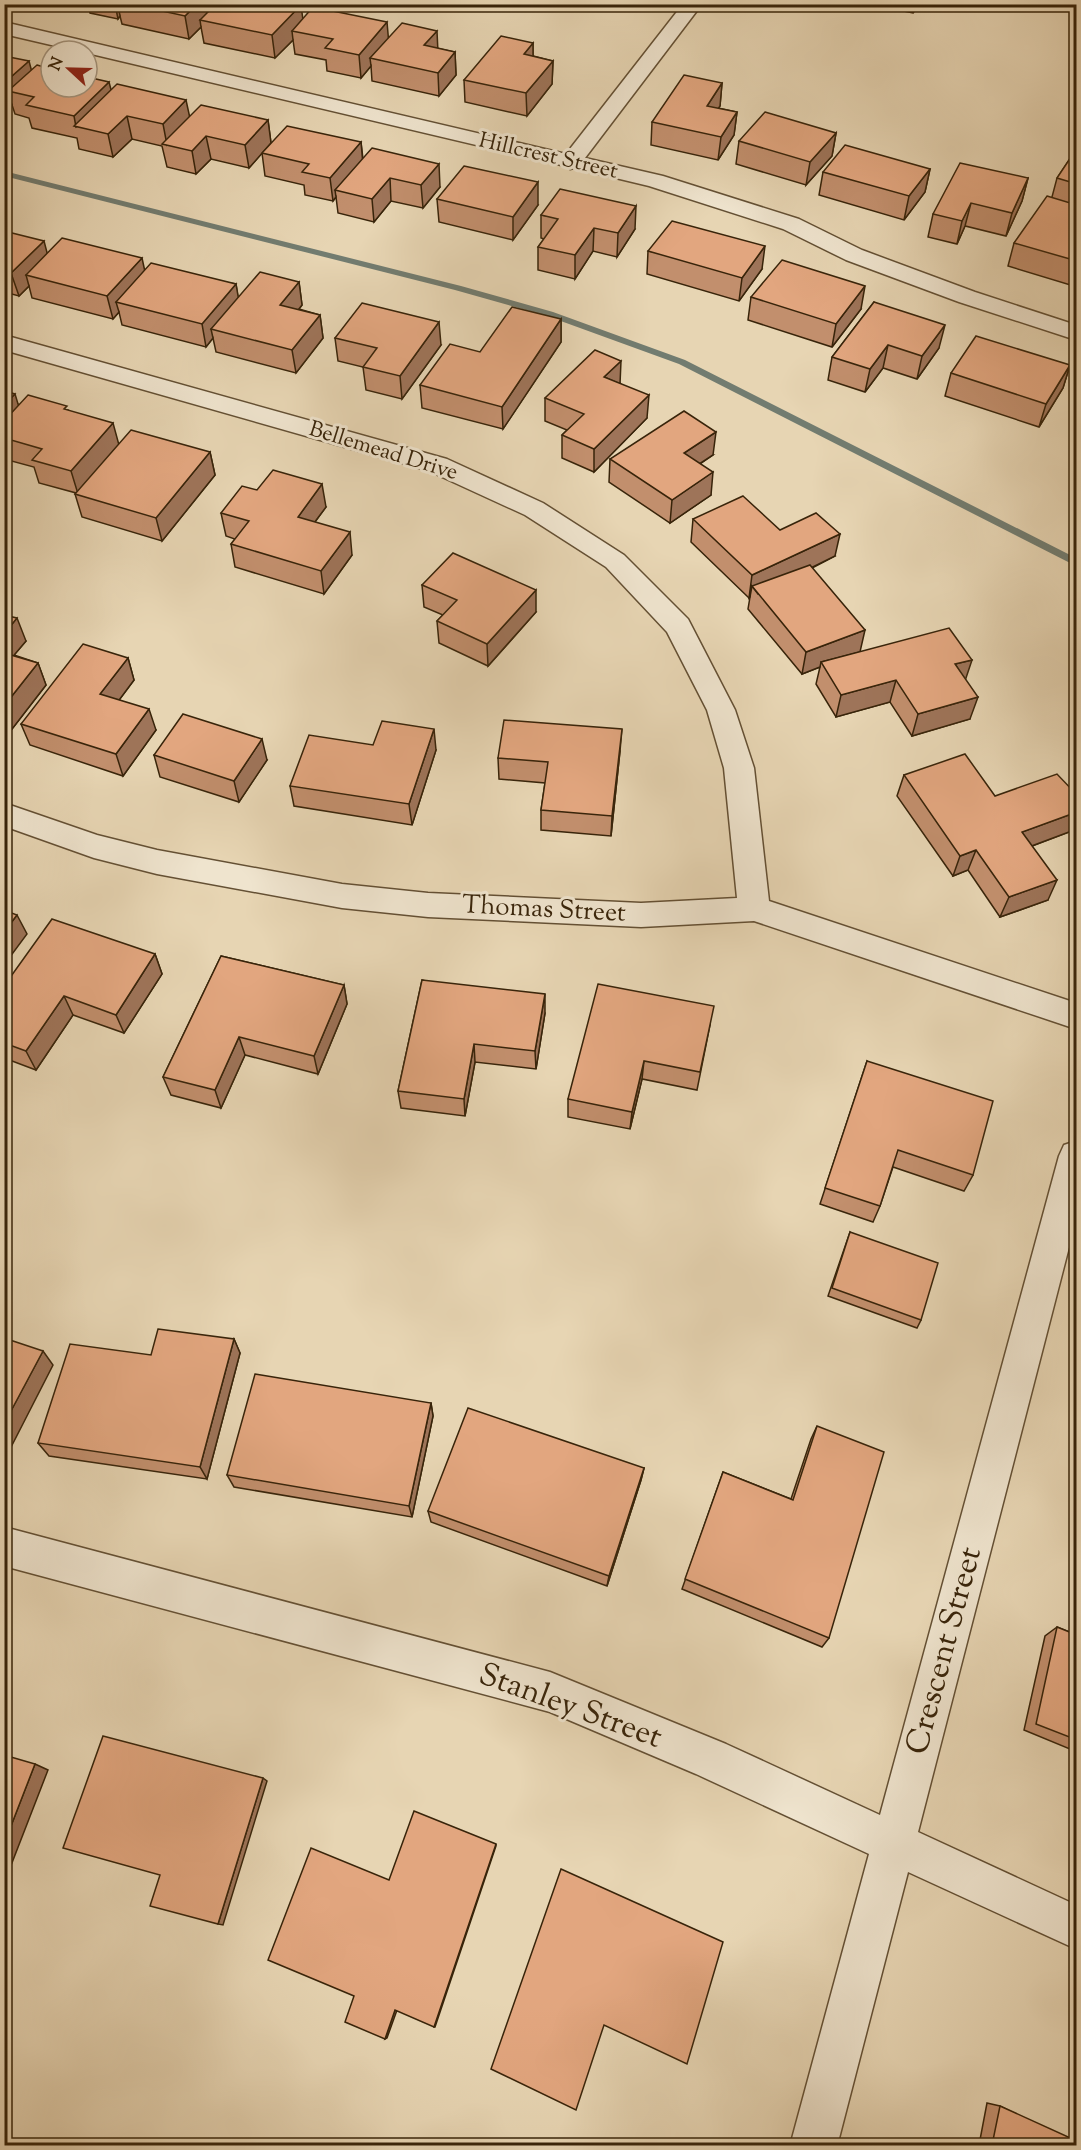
<svg xmlns="http://www.w3.org/2000/svg" width="1081" height="2150" font-family="'Sorts Mill Goudy',serif">
	<rect width="100%" height="100%" fill="#e7d5b3"/>
	<filter id="stains"><feTurbulence type="fractalNoise" baseFrequency=".00333" numOctaves="4"/><feColorMatrix values="0 0 0 0 .2 0 0 0 0 .09 0 0 0 0 .02 0 0 0 .5 -.17"/></filter>
	<radialGradient id="worn" r=".72"><stop offset=".6" stop-color="#630" stop-opacity="0"/><stop offset="1" stop-color="#630" stop-opacity=".3"/></radialGradient>
	<g fill="none" stroke-linecap="round" stroke-linejoin="round">
		<!-- stream -->
		<polygon fill="#727c70" fill-rule="evenodd" points="4,171 461,286 553,312 685,360 1076,558 1076,566 679,364 547,316 455,290 4,176"/>
		<!-- minor casing -->
		<g stroke="#645034" stroke-width="3">
			<g id="minor">
				<polygon points="683,4 702,4 585,158 663,176 799,219 862,250 975,292 1076,325 1076,340 959,302 846,260 783,229 649,186 574,168 570,169 561,165 87,53 87,51 77,51 4,34 4,22 566,154"/>
				<polygon points="4,335 447,459 543,503 624,555 688,619 735,710 754,768 769,901 1076,1003 1076,1029 754,921 641,927 428,917 342,908 157,874 94,858 4,826 4,803 97,835 157,850 342,884 428,893 641,903 737,898 724,768 707,710 667,632 606,567 525,515 429,471 4,350"/>
				<polygon points="1076,1141 1076,1220 918,1832 1076,1905 1076,1949 908,1872 837,2146 790,2146 869,1854 696,1774 550,1712 4,1566 4,1527 550,1672 726,1744 880,1815 1059,1156 1064,1145"/>
			</g>
		</g>
		<!-- minor -->
		<use href="#minor" fill="#efe4ce" fill-rule="evenodd"/>
	</g>
	<!-- wall -->
	<g fill="#c28f6d" stroke="#38240a" stroke-width="1.5">
		<polygon points="69,4 206,4 207,13 303,19 455,52 456,75 439,96 372,81 371,66 361,78 327,71 326,60 295,54 293,40 275,58 204,43 201,27 189,39 122,24 120,16 118,19 90,13 89,9"/>
		<polygon points="889,4 919,4 913,13 888,8"/>
		<polygon points="533,43 533,56 553,61 552,84 527,116 465,102 464,80"/>
		<polygon points="4,56 32,70 111,90 189,116 268,120 271,143 361,142 363,159 440,187 423,208 391,201 374,222 338,213 336,197 333,201 305,195 304,185 265,176 262,153 249,168 211,159 196,174 167,167 162,146 132,139 113,157 79,149 77,138 32,128 29,118 15,114 12,105 11,106 4,105"/>
		<polygon points="722,83 720,106 718,108 737,112 734,135 718,160 651,145 652,122"/>
		<polygon points="836,133 832,156 806,185 736,164 739,141"/>
		<polygon points="1077,148 1077,287 1008,266 1014,243 1052,197 1057,178"/>
		<polygon points="930,169 925,192 904,220 819,195 823,172"/>
		<polygon points="1028,178 1022,201 1006,236 965,226 957,244 928,237 933,214"/>
		<polygon points="437,199 538,205 513,240 439,222"/>
		<polygon points="541,215 635,229 617,257 593,251 575,279 538,270 538,247 544,239 541,238"/>
		<polygon points="4,231 47,253 145,270 236,284 238,298 299,282 302,305 299,309 320,315 323,338 296,373 216,352 213,338 206,347 122,325 119,312 113,319 32,298 29,286 19,296 4,292"/>
		<polygon points="648,251 762,269 739,301 647,274"/>
		<polygon points="751,297 861,309 832,347 748,320"/>
		<polygon points="874,302 939,348 917,379 883,368 865,392 828,380 832,357"/>
		<polygon points="561,319 561,342 503,429 422,408 420,385 480,352"/>
		<polygon points="335,338 441,345 402,399 366,390 363,367 338,361"/>
		<polygon points="1070,365 1063,388 1039,427 945,396 951,373"/>
		<polygon points="620,383 647,418 594,472 562,458 562,435 567,430 545,421 545,398"/>
		<polygon points="4,391 19,405 68,410 119,444 210,452 215,475 162,541 82,517 75,494 76,493 39,483 34,467 4,459"/>
		<polygon points="713,455 700,464 711,495 670,523 609,482 610,459"/>
		<polygon points="257,490 326,507 315,522 352,555 324,594 235,567 231,544 235,539 226,536 221,513"/>
		<polygon points="693,519 780,530 835,556 812,568 860,652 965,680 970,719 912,736 890,702 836,717 816,684 820,667 802,674 748,609 750,597 749,598 691,542"/>
		<polygon points="422,585 536,612 488,666 439,643 437,621 443,615 424,607"/>
		<polygon points="4,615 26,641 14,655 38,663 46,685 9,733 4,732"/>
		<polygon points="128,658 134,680 119,700 156,730 123,776 30,745 21,724"/>
		<polygon points="373,745 436,750 412,825 294,806 290,786"/>
		<polygon points="620,751 611,836 541,830 541,810 545,783 499,779 498,758"/>
		<polygon points="154,755 267,760 239,802 160,777"/>
		<polygon points="904,775 995,796 1077,829 1032,846 1048,900 1000,917 968,870 953,876 897,796"/>
		<polygon points="155,954 162,974 124,1033 73,1015 36,1070 4,1058 4,986"/>
		<polygon points="221,956 344,985 347,1004 318,1074 245,1055 221,1108 171,1095 163,1077"/>
		<polygon points="422,980 545,1013 536,1069 475,1062 465,1116 401,1108 398,1091"/>
		<polygon points="710,1025 697,1090 642,1079 630,1129 568,1117 568,1099"/>
		<polygon points="867,1061 973,1175 964,1191 893,1167 880,1206 873,1222 820,1204"/>
		<polygon points="850,1232 921,1320 917,1328 828,1296"/>
		<polygon points="234,1339 240,1353 207,1479 49,1456 38,1443 151,1355"/>
		<polygon points="431,1403 433,1416 412,1517 234,1487 227,1475"/>
		<polygon points="817,1426 829,1638 822,1647 682,1589 723,1472 791,1499 811,1439"/>
		<polygon points="644,1468 641,1480 607,1586 431,1522 428,1511"/>
		<polygon points="1057,1627 1077,1635 1077,1752 1024,1730 1045,1636"/>
		<polygon points="987,2103 1000,2106 1077,2145 979,2145"/>
	</g>
	<!-- shaded-wall -->
	<g fill="#9e7459" stroke="#38240a" stroke-width="1.5">
		<polygon points="115,4 118,4 120,16 118,19"/>
		<polygon points="197,4 206,4 208,20 200,20 201,27 189,39 185,16"/>
		<polygon points="915,4 919,4 913,13"/>
		<polygon points="301,5 304,28 292,31 293,40 275,58 272,35"/>
		<polygon points="387,22 389,45 370,58 371,66 361,78 359,55"/>
		<polygon points="437,31 438,53 424,45"/>
		<polygon points="533,43 533,65 524,54"/>
		<polygon points="455,52 456,75 439,96 438,73"/>
		<polygon points="29,61 35,84 8,91 12,105 11,106 4,83"/>
		<polygon points="553,61 552,84 527,116 526,93"/>
		<polygon points="109,82 115,105 76,127 74,116"/>
		<polygon points="722,83 720,106 705,129 707,106"/>
		<polygon points="186,100 191,123 167,145 163,124"/>
		<polygon points="737,112 734,135 718,160 721,137"/>
		<polygon points="127,116 132,139 113,157 108,134"/>
		<polygon points="268,120 271,143 249,168 245,145"/>
		<polygon points="836,133 832,156 806,185 810,162"/>
		<polygon points="206,136 211,159 196,174 192,151"/>
		<polygon points="361,142 363,165 335,190 336,197 333,201 330,178"/>
		<polygon points="439,164 440,187 423,208 421,185"/>
		<polygon points="930,169 925,192 904,220 909,196"/>
		<polygon points="390,178 391,201 374,222 372,199"/>
		<polygon points="1028,178 1022,201 1006,236 1012,213"/>
		<polygon points="538,182 538,205 513,240 513,217"/>
		<polygon points="971,203 965,226 957,244 962,221"/>
		<polygon points="636,206 635,229 617,257 618,233"/>
		<polygon points="594,228 593,251 575,279 575,255"/>
		<polygon points="44,241 50,264 26,275 29,286 19,296 11,273"/>
		<polygon points="765,246 762,269 739,301 742,278"/>
		<polygon points="142,258 147,281 116,302 119,312 113,319 107,296"/>
		<polygon points="299,282 302,305 284,328 280,305"/>
		<polygon points="236,284 240,307 211,329 213,338 206,347 202,324"/>
		<polygon points="865,286 861,309 832,347 836,324"/>
		<polygon points="320,315 323,338 296,373 292,350"/>
		<polygon points="561,319 561,342 503,429 502,407"/>
		<polygon points="439,322 441,345 402,399 400,376"/>
		<polygon points="945,325 939,348 917,379 922,356"/>
		<polygon points="888,345 883,368 865,392 870,369"/>
		<polygon points="621,361 620,384 604,377"/>
		<polygon points="1070,365 1063,388 1039,427 1046,404"/>
		<polygon points="15,394 22,417 4,436 4,405"/>
		<polygon points="649,395 647,418 594,472 594,449"/>
		<polygon points="113,423 119,445 78,494 71,471"/>
		<polygon points="716,432 713,455 681,476 684,453"/>
		<polygon points="210,452 215,475 162,541 156,518"/>
		<polygon points="713,472 711,495 670,523 672,500"/>
		<polygon points="322,484 326,507 302,539 298,517"/>
		<polygon points="350,532 352,555 324,594 321,571"/>
		<polygon points="840,534 835,556 758,594 752,586 750,597 749,598 752,575"/>
		<polygon points="536,590 536,612 488,666 487,644"/>
		<polygon points="17,618 26,641 4,667 4,634"/>
		<polygon points="865,630 860,652 821,662 820,667 802,674 806,652"/>
		<polygon points="128,658 134,680 108,715 100,694"/>
		<polygon points="972,660 965,681 955,664"/>
		<polygon points="38,663 46,685 9,733 4,724 4,706"/>
		<polygon points="896,680 890,702 836,717 841,695"/>
		<polygon points="978,697 970,719 912,736 918,714"/>
		<polygon points="149,709 156,730 123,776 116,754"/>
		<polygon points="434,729 436,750 412,825 409,804"/>
		<polygon points="622,729 620,751 611,836 612,816"/>
		<polygon points="262,739 267,760 239,802 234,781"/>
		<polygon points="1077,812 1077,829 1013,853 1022,832"/>
		<polygon points="976,850 968,870 953,876 960,856"/>
		<polygon points="1057,880 1048,900 1000,917 1009,897"/>
		<polygon points="17,915 27,934 4,965 4,932"/>
		<polygon points="155,954 162,974 124,1033 116,1015"/>
		<polygon points="344,985 347,1004 318,1074 314,1056"/>
		<polygon points="545,994 545,1013 536,1069 535,1051"/>
		<polygon points="64,996 73,1015 36,1070 26,1051"/>
		<polygon points="239,1037 245,1055 221,1108 215,1090"/>
		<polygon points="474,1044 475,1062 465,1116 464,1099"/>
		<polygon points="644,1061 642,1079 630,1129 632,1112"/>
		<polygon points="234,1339 240,1353 207,1479 200,1467"/>
		<polygon points="43,1351 53,1365 8,1453 4,1449 4,1424"/>
		<polygon points="431,1403 433,1416 412,1517 409,1506"/>
		<polygon points="644,1468 641,1480 607,1586 609,1576"/>
		<polygon points="35,1764 48,1770 8,1873 4,1872 4,1844"/>
		<polygon points="263,1778 267,1781 223,1925 218,1924"/>
		<polygon points="496,1844 496,1846 435,2027 434,2027"/>
		<polygon points="395,2010 397,2010 387,2038 385,2039"/>
	</g>
	<!-- building -->
	<g fill="#e2a67f" stroke="#38240a" stroke-width="1.5">
		<polygon points="130,4 197,4 185,16"/>
		<polygon points="216,4 257,4 263,6 265,4 297,4 301,5 272,35 200,20"/>
		<polygon points="313,7 387,22 359,55 325,48 333,39 292,31"/>
		<polygon points="402,23 437,31 424,45 455,52 438,73 370,58"/>
		<polygon points="501,36 533,43 524,54 553,61 526,93 464,80"/>
		<polygon points="4,56 29,61 4,83"/>
		<polygon points="37,65 51,69 51,87 87,87 87,77 109,82 74,116 26,105 34,97 8,91"/>
		<polygon points="684,75 722,83 707,106 737,112 721,137 652,122"/>
		<polygon points="117,84 186,100 163,124 127,116 108,134 74,126"/>
		<polygon points="201,105 268,120 245,145 206,136 192,151 162,144"/>
		<polygon points="765,112 836,133 810,162 739,141"/>
		<polygon points="287,126 361,142 330,178 302,172 309,164 262,153"/>
		<polygon points="845,145 930,169 909,196 823,172"/>
		<polygon points="372,148 439,164 421,185 390,178 372,199 335,190"/>
		<polygon points="1077,148 1077,184 1057,178"/>
		<polygon points="960,163 1028,178 1012,213 971,203 962,221 933,214"/>
		<polygon points="464,166 538,182 513,217 437,199"/>
		<polygon points="560,189 636,206 618,233 594,228 575,255 538,247 558,219 541,215"/>
		<polygon points="1047,196 1077,205 1077,225 1076,227 1077,227 1077,261 1014,243"/>
		<polygon points="672,221 765,246 742,278 648,251"/>
		<polygon points="4,231 44,241 11,273 4,271"/>
		<polygon points="62,238 142,258 107,296 26,275"/>
		<polygon points="782,260 865,286 836,324 751,297"/>
		<polygon points="151,263 236,284 202,324 116,302"/>
		<polygon points="260,272 299,282 280,305 320,315 292,350 211,329"/>
		<polygon points="874,302 945,325 922,356 888,345 870,369 832,357"/>
		<polygon points="362,303 439,322 400,376 363,367 377,348 335,338"/>
		<polygon points="512,307 561,319 502,407 420,385 450,344 480,352"/>
		<polygon points="976,336 1070,365 1046,404 951,373"/>
		<polygon points="595,350 621,361 604,377 649,395 594,449 562,435 584,414 545,398"/>
		<polygon points="4,391 15,394 4,405"/>
		<polygon points="28,395 67,406 64,409 113,423 71,471 32,460 42,449 4,438 4,421"/>
		<polygon points="684,411 716,432 684,453 713,472 672,500 610,459"/>
		<polygon points="131,430 210,452 156,518 75,494"/>
		<polygon points="273,470 322,484 298,517 350,532 321,571 231,544 249,521 221,513 242,486 257,490"/>
		<polygon points="743,496 780,530 816,513 840,534 752,575 693,519"/>
		<polygon points="453,553 536,590 487,644 437,621 457,600 422,585"/>
		<polygon points="810,565 865,630 806,652 752,586"/>
		<polygon points="4,615 17,618 4,634"/>
		<polygon points="949,628 972,660 955,664 978,697 918,714 896,680 841,695 821,662"/>
		<polygon points="83,644 128,658 100,694 149,709 116,754 21,724"/>
		<polygon points="4,653 38,663 4,706"/>
		<polygon points="183,714 262,739 234,781 154,755"/>
		<polygon points="504,720 622,729 612,816 541,810 548,762 498,758"/>
		<polygon points="382,721 434,729 409,804 290,786 309,735 373,745"/>
		<polygon points="965,754 995,796 1057,774 1077,795 1077,812 1022,832 1057,880 1009,897 976,850 960,856 904,775"/>
		<polygon points="4,910 17,915 4,932"/>
		<polygon points="52,919 155,954 116,1015 64,996 26,1051 4,1043 4,986"/>
		<polygon points="221,956 344,985 314,1056 239,1037 215,1090 163,1077"/>
		<polygon points="422,980 545,994 535,1051 474,1044 464,1099 398,1091"/>
		<polygon points="598,984 714,1006 700,1072 644,1061 632,1112 568,1099"/>
		<polygon points="867,1061 993,1101 973,1175 898,1150 880,1206 825,1188"/>
		<polygon points="850,1232 938,1263 921,1320 832,1288"/>
		<polygon points="158,1329 234,1339 200,1467 38,1443 70,1344 151,1355"/>
		<polygon points="4,1338 43,1351 4,1424"/>
		<polygon points="255,1374 431,1403 409,1506 227,1475"/>
		<polygon points="468,1408 644,1468 609,1576 428,1511"/>
		<polygon points="817,1426 884,1452 829,1638 685,1579 723,1472 793,1500"/>
		<polygon points="1057,1627 1077,1635 1077,1740 1036,1724"/>
		<polygon points="103,1736 263,1778 218,1924 150,1906 160,1875 63,1848"/>
		<polygon points="4,1755 35,1764 4,1844"/>
		<polygon points="414,1811 496,1844 434,2027 395,2010 385,2039 345,2022 354,1996 268,1960 311,1848 389,1880"/>
		<polygon points="561,1869 723,1942 687,2064 604,2025 576,2110 491,2069"/>
		<polygon points="1000,2106 1077,2141 1077,2145 992,2145"/>
	</g>
	<g text-anchor="middle" dominant-baseline="central" stroke-width="6" stroke-linejoin="round" paint-order="stroke">
		<!-- far-street labels -->
		<g font-size="22" fill="#38240a" stroke="#efe4ce">
			<text transform="translate(548 157) rotate(13)">Hillcrest Street</text>
			<text transform="translate(383 452) rotate(17)">Bellemead Drive</text>
		</g>
		<!-- street labels -->
		<g font-size="26" fill="#38240a" stroke="#efe4ce">
			<text transform="translate(544 910) rotate(3)">Thomas Street</text>
		</g>
		<!-- near-street labels -->
		<g font-size="32" fill="#38240a" stroke="#efe4ce">
			<text transform="translate(945 1651) rotate(-75)">Crescent Street</text>
			<text transform="translate(570 1707) rotate(20)">Stanley Street</text>
		</g>
	</g>
	<!-- margin -->
	<rect width="1081" height="2150" fill="none" stroke="#e7d5b3" stroke-width="24"/>
	<rect x="6" y="6" width="1069" height="2138" fill="none" stroke="#38240a" stroke-width="3"/>
	<rect x="12" y="12" width="1057" height="2126" fill="none" stroke="#38240a" stroke-width="1.5"/>
	<!-- north arrow -->
	<g transform="translate(69 69) rotate(292)"><circle r="28" fill="#efe4ce" stroke="#a69780" stroke-width="1.5"/>
	<path d="M0-4.5L10 22L0 15L-10 22Z" fill="#8f2418"/>
	<text y="-9" font-size="16" font-weight="bold" text-anchor="middle" fill="#38240a">N</text>
	</g>
	<rect width="100%" height="100%" filter="url(#stains)"/>
	<rect width="100%" height="100%" fill="url(#worn)"/>
</svg>
